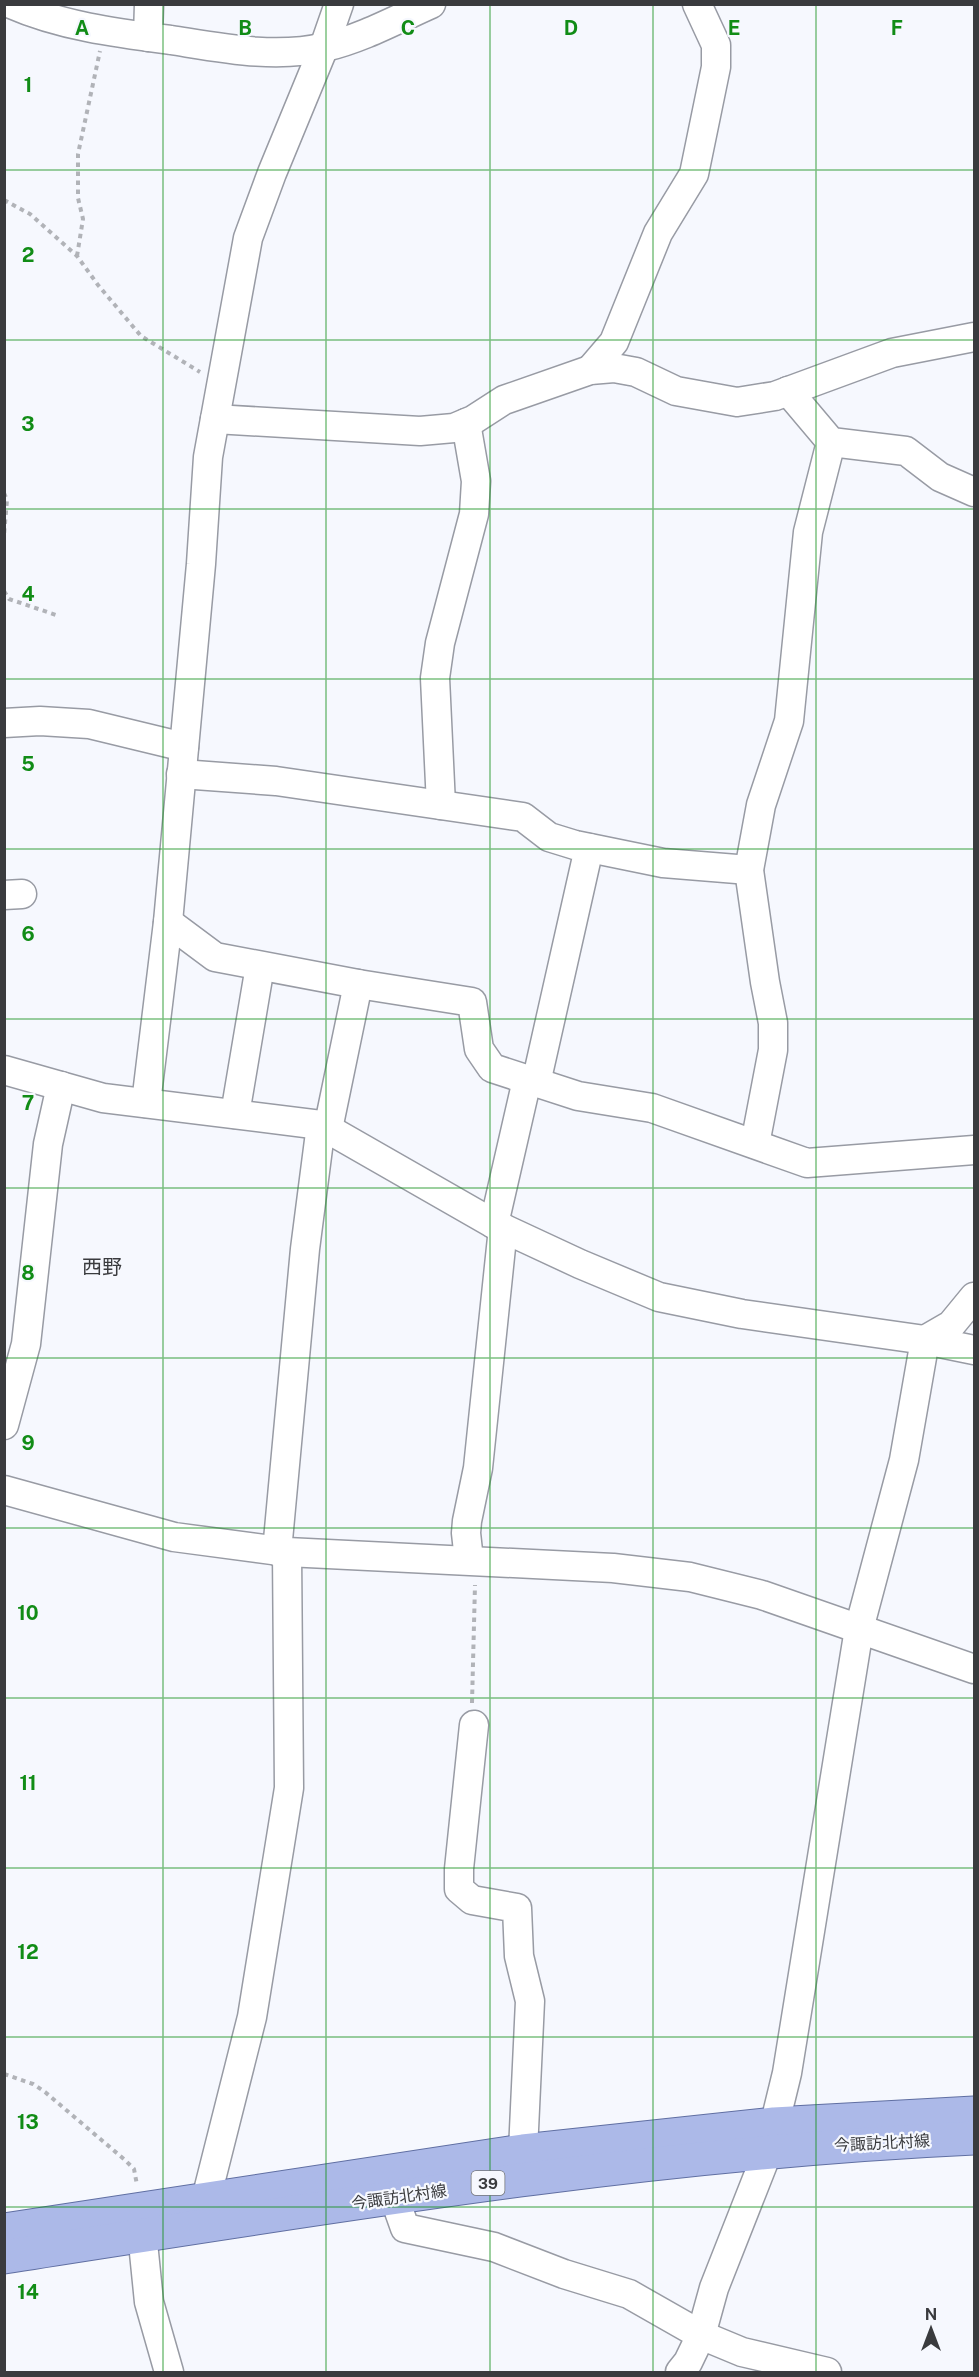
<svg xmlns="http://www.w3.org/2000/svg" width="979" height="2377" font-family="'Public Sans','Noto Sans JP',sans-serif">
	<rect width="100%" height="100%" fill="#f6f8fe"/>
	<g fill="none" stroke-linecap="round" stroke-linejoin="round">
		<!-- minor casing -->
		<g stroke="#989ba4" stroke-width="31">
			<g id="minor">
				<path d="M 11,4 C 61,26 117,33 171,40 C 222,48 275,59 325,47 C 363,38 397,19 431,4"/>
				<polyline points="148,37 149,4"/>
				<polyline points="590,370 614,342 658,233 694,174 716,67 716,45 697,4"/>
				<polyline points="788,391 831,442 906,451 940,477 974,492"/>
				<polyline points="215,419 420,431 454,428 473,420 504,400 590,370 614,368 636,372 676,391 737,402 775,396 892,353 974,337"/>
				<polyline points="4,723 40,721 89,724 184,747"/>
				<polyline points="181,774 276,781 523,817 549,837 575,845 663,863 749,870"/>
				<polyline points="441,805 435,678 440,643 474,514 476,481 466,423"/>
				<polyline points="4,895 22,894"/>
				<polyline points="168,922 215,957 358,984 472,1002 479,1049 492,1068 578,1096 652,1108 807,1163 974,1150"/>
				<polyline points="4,1070 103,1098 321,1125 494,1224 580,1264 659,1297 742,1314 925,1340 974,1350"/>
				<polyline points="536,1083 589,848"/>
				<polyline points="146,1103 168,922 201,564 208,457 248,238 272,173 324,47 339,4"/>
				<polyline points="235,1114 260,966"/>
				<polyline points="328,1129 358,984"/>
				<polyline points="755,1144 773,1050 773,1023 765,982 749,870 761,805 789,721 808,532 831,442"/>
				<polyline points="494,1224 527,1080"/>
				<polyline points="4,1425 26,1344 48,1144 61,1086"/>
				<polyline points="4,1490 174,1537 287,1552 613,1568 690,1577 762,1595 974,1669"/>
				<polyline points="277,1551 305,1249 321,1125"/>
				<polyline points="469,1560 466,1533 467,1521 478,1468 503,1228"/>
				<polyline points="474,1725 459,1869 459,1889 472,1900 517,1908 519,1956 530,2001 523,2151"/>
				<polyline points="394,2197 405,2228 494,2247 564,2274 629,2294 701,2335 742,2352 827,2372"/>
				<polyline points="206,2199 252,2017 289,1788 287,1552"/>
				<polyline points="140,2213 149,2302 169,2372"/>
				<polyline points="680,2372 688,2362 701,2335 714,2288 768,2151 787,2073 859,1629 904,1460 925,1340 951,1325 974,1297"/>
			</g>
		</g>
		<!-- major casing -->
		<g stroke="#606fa2" stroke-width="35">
			<g id="major">
				<polyline points="4,2230 523,2151 774,2124 974,2113"/>
				<path d="M 4,2257 C 327,2207 648,2153 974,2138"/>
			</g>
		</g>
		<!-- path -->
		<g stroke="#b1b3b8" stroke-width="4" stroke-dasharray="4.5 4.5" stroke-linecap="butt">
			<polyline points="4,200 30,214 77,256 98,285 141,336 200,372"/>
			<polyline points="77,256 83,219 78,198 78,154 100,51"/>
			<polyline points="4,493 7,500 4,535"/>
			<polyline points="4,591 9,599 59,616"/>
			<polyline points="472,1703 475,1585"/>
			<polyline points="4,2074 33,2084 45,2092 125,2160 134,2169 137,2185"/>
		</g>
		<!-- minor -->
		<use href="#minor" stroke="#fff" stroke-width="28"/>
		<!-- major -->
		<use href="#major" stroke="#acb9e8" stroke-width="33"/>
	</g>
	<!-- grid -->
	<path fill="none" stroke="#118c16" stroke-width="1.5" stroke-opacity="0.55" d="M 163,4 L 163,2372M 326,4 L 326,2372M 490,4 L 490,2372M 653,4 L 653,2372M 816,4 L 816,2372M 4,170 L 974,170M 4,340 L 974,340M 4,509 L 974,509M 4,679 L 974,679M 4,849 L 974,849M 4,1019 L 974,1019M 4,1188 L 974,1188M 4,1358 L 974,1358M 4,1528 L 974,1528M 4,1698 L 974,1698M 4,1868 L 974,1868M 4,2037 L 974,2037M 4,2207 L 974,2207"/>
	<g text-anchor="middle" dominant-baseline="central" stroke-width="4.5" stroke-linejoin="round" paint-order="stroke">
		<!-- shield labels -->
		<rect fill="#f6f8fe" stroke="#727478" stroke-width="1.5" x="471.5" y="2171" width="33" height="24" rx="4.5"/>
		<g font-size="15" font-weight="bold" fill="#3a3b3e">
			<text x="488" y="2183">39</text>
		</g>
		<!-- street labels -->
		<g font-size="16" fill="#3a3b3e" stroke="#f6f8fe">
			<text transform="translate(882 2143) rotate(-3)">今諏訪北村線</text>
			<text transform="translate(399 2197) rotate(-8)">今諏訪北村線</text>
		</g>
		<!-- quarter labels -->
		<g font-size="20" fill="#3a3b3e" stroke="#f6f8fe">
			<text x="102" y="1267">西野</text>
		</g>
	</g>
	<g font-size="20" text-anchor="middle" font-weight="bold" fill="#118c16" stroke="#f6f8fe" stroke-width="4.5" stroke-linejoin="round" paint-order="stroke">
		<text x="82" y="35">A</text>
		<text x="245" y="35">B</text>
		<text x="408" y="35">C</text>
		<text x="571" y="35">D</text>
		<text x="734" y="35">E</text>
		<text x="897" y="35">F</text>
		<text x="28" y="92">1</text>
		<text x="28" y="262">2</text>
		<text x="28" y="431">3</text>
		<text x="28" y="601">4</text>
		<text x="28" y="771">5</text>
		<text x="28" y="941">6</text>
		<text x="28" y="1110">7</text>
		<text x="28" y="1280">8</text>
		<text x="28" y="1450">9</text>
		<text x="28" y="1620">10</text>
		<text x="28" y="1790">11</text>
		<text x="28" y="1959">12</text>
		<text x="28" y="2129">13</text>
		<text x="28" y="2299">14</text>
	</g>
	<!-- border -->
	<rect width="979" height="2377" fill="none" stroke="#3a3b3e" stroke-width="12"/>
	<!-- north arrow -->
	<g transform="translate(931 2329)" stroke="#f6f8fe" stroke-width="4.5" paint-order="stroke">
	<path d="M0-4.5L10 22L0 15L-10 22Z" fill="#3a3b3e"/>
	<text y="-9" font-size="16" font-weight="bold" text-anchor="middle" fill="#3a3b3e">N</text>
	</g>
</svg>
